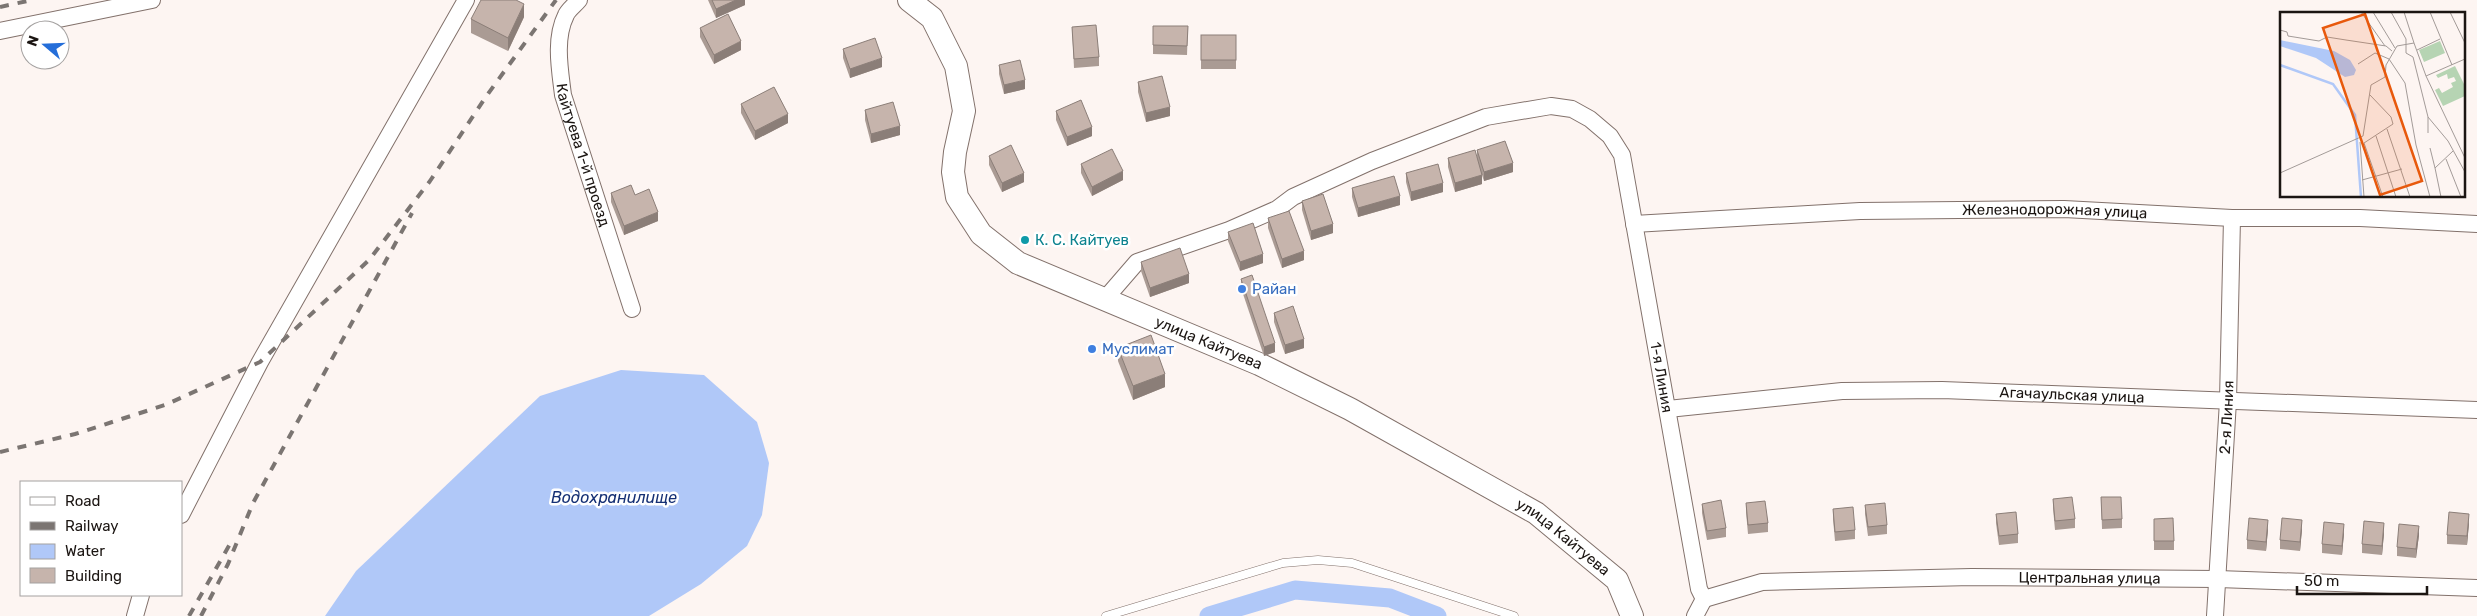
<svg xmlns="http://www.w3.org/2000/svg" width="2477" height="616" font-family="Rubik,sans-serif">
	<rect width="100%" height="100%" fill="#fdf5f2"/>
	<!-- water -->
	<polygon fill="#b0c8f8" points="621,370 704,375 757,422 769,463 762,515 747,546 701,584 649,616 325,616 356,571 540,396"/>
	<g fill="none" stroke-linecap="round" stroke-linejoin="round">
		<!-- canal -->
		<polyline stroke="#b0c8f8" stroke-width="19" points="1209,616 1295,590 1390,598 1437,616"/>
		<!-- lane casing -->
		<g stroke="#82716b" stroke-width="9">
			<polyline id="lane" points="1106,616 1283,563 1318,560 1352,563 1514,616"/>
		</g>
		<!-- street casing -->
		<g stroke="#82716b" stroke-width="18">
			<g id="street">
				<path id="s1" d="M 579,0 C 575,5 568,10 566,15 C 554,39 560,70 563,95 L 632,309"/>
				<polyline points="0,31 152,0"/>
				<path id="s2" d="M 1634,224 L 1860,211 L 2064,209 L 2232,218 L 2360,218 L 2477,224"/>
				<path id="s3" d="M 1105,299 L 1137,262 L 1229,230 L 1277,209 L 1293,197 L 1372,161 L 1486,117 L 1551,106 L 1572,109 L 1590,119 L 1610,136 L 1622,155 L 1699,589 L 1704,599"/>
				<path id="s4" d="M 1668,409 L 1842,391 L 1942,390 L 2477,410"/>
				<polyline points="181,515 260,362 466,0"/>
				<path id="s5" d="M 1704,599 L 1762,582 L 1972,577 L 2218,579 L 2477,588"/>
				<polyline points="135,616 141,595"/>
				<polyline points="1695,616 1704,599"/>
				<path id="s6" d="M 2215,616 L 2228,401 L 2232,218"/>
			</g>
		</g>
		<!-- secondary casing -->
		<g stroke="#82716b" stroke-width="24">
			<g id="secondary">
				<path id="s7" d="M 909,0 L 932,18 L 956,66 L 964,111 L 955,152 L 953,172 L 957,197 L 981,234 L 1018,263 L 1259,364 L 1350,409 L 1536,513 L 1617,580 L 1632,616"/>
			</g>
		</g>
		<!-- lane -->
		<use href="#lane" stroke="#fff" stroke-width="8"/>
		<!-- street -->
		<use href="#street" stroke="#fff" stroke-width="16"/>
		<!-- secondary -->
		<use href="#secondary" stroke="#fff" stroke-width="22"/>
		<!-- rail -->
		<g stroke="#7b7572" stroke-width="4" stroke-dasharray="9 9" stroke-linecap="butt">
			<polyline points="0,7 32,0"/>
			<polyline points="0,452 75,434 165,405 260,362 369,260 430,181 485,98 556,0"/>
			<polyline points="189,616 230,544"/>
			<polyline points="201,616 228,564 253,503 412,213"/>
		</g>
	</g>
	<!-- wall -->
	<g fill="#aa9b94">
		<polygon points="708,0 745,0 745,5 716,18"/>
		<polygon points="524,17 508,51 471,33 471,19"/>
		<polygon points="1153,26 1188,26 1187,55 1153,54"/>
		<polygon points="1072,27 1099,57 1099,66 1074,68"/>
		<polygon points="700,28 741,50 714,64 700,37"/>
		<rect x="1201" y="35" width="35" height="34"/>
		<polygon points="843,49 882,67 850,78 843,58"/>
		<polygon points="999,65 1025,89 1004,94 999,74"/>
		<polygon points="1138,82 1170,116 1146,122 1138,92"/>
		<polygon points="741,104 788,123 755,140 741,113"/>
		<polygon points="865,110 900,135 871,143 865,120"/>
		<polygon points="1056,111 1092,136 1067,146 1056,120"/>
		<polygon points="1477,150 1513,172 1484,181 1482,175 1482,184 1455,192 1448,167 1448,158 1477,157"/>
		<polygon points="989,156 1024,182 1002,192 989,165"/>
		<polygon points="1081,164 1123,180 1092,196 1081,173"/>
		<polygon points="1406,173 1443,192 1411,201 1406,182"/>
		<polygon points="1352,188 1400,205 1358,217 1352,197"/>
		<polygon points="611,193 635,195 658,221 624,235 611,202"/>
		<polygon points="1302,201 1333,233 1311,240 1302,210"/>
		<polygon points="1268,218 1304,260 1282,268 1268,228"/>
		<polygon points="1228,232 1263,263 1240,271 1228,241"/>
		<polygon points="1141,262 1189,283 1150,297 1141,271"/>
		<polygon points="1241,279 1275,352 1264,356 1241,288"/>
		<polygon points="1274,313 1304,348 1285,354 1274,322"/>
		<polygon points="1118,348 1165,387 1133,400 1118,361"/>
		<polygon points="2101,497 2122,519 2122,528 2102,529"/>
		<polygon points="2053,499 2075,519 2075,528 2055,530 2053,508"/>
		<polygon points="1746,503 1768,523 1768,532 1748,534 1746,512"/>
		<polygon points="1702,504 1726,528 1726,537 1707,540 1702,513"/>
		<polygon points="1865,505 1887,525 1887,534 1868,536 1865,514"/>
		<polygon points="1833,509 1855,530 1855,539 1835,541 1833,519"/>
		<polygon points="1996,514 2018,534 2018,543 1999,545 1996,523"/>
		<polygon points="2154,519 2174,541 2174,550 2154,550"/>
		<polygon points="2469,523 2467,545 2447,544 2447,535"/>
		<polygon points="2268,529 2266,551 2247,549 2247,540"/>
		<polygon points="2302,529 2300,551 2280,549 2280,540"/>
		<polygon points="2344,533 2342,555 2322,553 2322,544"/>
		<polygon points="2384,533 2382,555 2362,553 2362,544"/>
		<polygon points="2419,535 2416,558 2397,556 2397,547"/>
	</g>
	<!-- shaded-wall -->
	<g fill="#8b7e78">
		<polygon points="736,0 745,0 745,5 716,18 716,9"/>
		<polygon points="524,4 524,17 508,51 508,38"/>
		<polygon points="741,41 741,50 714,64 714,55"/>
		<polygon points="882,58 882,67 850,78 850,69"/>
		<polygon points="1025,80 1025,89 1004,94 1004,85"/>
		<polygon points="1170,107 1170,116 1146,122 1146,113"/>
		<polygon points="788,114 788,123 755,140 755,131"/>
		<polygon points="900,126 900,135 871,143 871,134"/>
		<polygon points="1092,127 1092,136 1067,146 1067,137"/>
		<polygon points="1513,163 1513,172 1484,181 1484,172"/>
		<polygon points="1123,171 1123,180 1092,196 1092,187"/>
		<polygon points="1024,173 1024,182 1002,192 1002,183"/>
		<polygon points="1482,175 1482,184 1455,192 1455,183"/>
		<polygon points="1443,183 1443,192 1411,201 1411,192"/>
		<polygon points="1400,196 1400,205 1358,217 1358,208"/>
		<polygon points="658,212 658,221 624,235 624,226"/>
		<polygon points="1333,224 1333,233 1311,240 1311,231"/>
		<polygon points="1304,251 1304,260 1282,268 1282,259"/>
		<polygon points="1263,254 1263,263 1240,271 1240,262"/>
		<polygon points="1189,274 1189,283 1150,297 1150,288"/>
		<polygon points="1304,339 1304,348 1285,354 1285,345"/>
		<polygon points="1275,343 1275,352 1264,356 1264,347"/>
		<polygon points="1165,374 1165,387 1133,400 1133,386"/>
		<polygon points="2469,514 2469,523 2467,545 2467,536"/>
		<polygon points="2268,520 2268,529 2266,551 2266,542"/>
		<polygon points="2302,520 2302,529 2300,551 2300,542"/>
		<polygon points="2384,523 2384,533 2382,555 2382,546"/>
		<polygon points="2344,524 2344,533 2342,555 2342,546"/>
		<polygon points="2419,526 2419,535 2416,558 2416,549"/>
	</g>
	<!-- building -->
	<g fill="#c6b4ac" stroke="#8b7e78">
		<polygon points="481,0 516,0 524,4 508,38 471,19"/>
		<polygon points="712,0 736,0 716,9"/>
		<polygon points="728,14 741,41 714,55 700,28"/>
		<polygon points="1096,25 1099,57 1074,59 1072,27"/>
		<polygon points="1153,26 1188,26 1187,46 1153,45"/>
		<rect x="1201" y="35" width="35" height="25"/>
		<polygon points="875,38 882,58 850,69 843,49"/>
		<polygon points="1020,60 1025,80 1004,85 999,65"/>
		<polygon points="1162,76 1170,107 1146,113 1138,82"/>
		<polygon points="774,87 788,114 755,131 741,104"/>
		<polygon points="1081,100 1092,127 1067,137 1056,111"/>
		<polygon points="893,102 900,126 871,134 865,110"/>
		<polygon points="1505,141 1513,163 1484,172 1477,150"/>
		<polygon points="1011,145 1024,173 1002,183 989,156"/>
		<polygon points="1112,149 1123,171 1092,187 1081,164"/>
		<polygon points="1475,150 1482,175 1455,183 1448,158"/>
		<polygon points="1438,164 1443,183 1411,192 1406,173"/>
		<polygon points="1394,176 1400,196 1358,208 1352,188"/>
		<polygon points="631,185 635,195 649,189 658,212 624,226 611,193"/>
		<polygon points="1323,194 1333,224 1311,231 1302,201"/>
		<polygon points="1289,211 1304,251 1282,259 1268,218"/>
		<polygon points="1253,223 1263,254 1240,262 1228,232"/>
		<polygon points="1180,248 1189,274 1150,288 1141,262"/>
		<polygon points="1252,275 1275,343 1264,347 1241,279"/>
		<polygon points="1293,306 1304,339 1285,345 1274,313"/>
		<polygon points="1151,335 1165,374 1133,386 1118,348"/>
		<polygon points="2072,497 2075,519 2055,521 2053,499"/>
		<polygon points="2101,497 2121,497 2122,519 2102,520"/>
		<polygon points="1721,500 1726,528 1707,531 1702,504"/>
		<polygon points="1765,501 1768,523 1748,525 1746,503"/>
		<polygon points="1885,503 1887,525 1868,527 1865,505"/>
		<polygon points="1853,507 1855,530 1835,532 1833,509"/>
		<polygon points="2016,512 2018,534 1999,536 1996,514"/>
		<polygon points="2449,512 2469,514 2467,536 2447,535"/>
		<polygon points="2173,518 2174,541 2154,541 2154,519"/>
		<polygon points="2249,518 2268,520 2266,542 2247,540"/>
		<polygon points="2282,518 2302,520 2300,542 2280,540"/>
		<polygon points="2364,521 2384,523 2382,546 2362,544"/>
		<polygon points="2324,522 2344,524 2342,546 2322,544"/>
		<polygon points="2399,524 2419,526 2416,549 2397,547"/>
	</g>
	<!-- markers -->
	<circle fill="#0f9aa8" stroke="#fff" stroke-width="2" cx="1025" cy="240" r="5"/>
	<g fill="#3f7fe0" stroke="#fff" stroke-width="2">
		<circle cx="1242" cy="289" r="5"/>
		<circle cx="1092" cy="349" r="5"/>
	</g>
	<g text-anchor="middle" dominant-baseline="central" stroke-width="5" stroke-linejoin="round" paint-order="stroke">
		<!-- street labels -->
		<g font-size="15" fill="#1b1512" stroke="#fff">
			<text stroke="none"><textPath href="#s1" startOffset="164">Кайтуева 1-й проезд</textPath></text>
			<text stroke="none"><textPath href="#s2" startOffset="421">Железнодорожная улица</textPath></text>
			<text stroke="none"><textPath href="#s7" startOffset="514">улица Кайтуева</textPath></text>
			<text stroke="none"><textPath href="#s3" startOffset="810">1-я Линия</textPath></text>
			<text stroke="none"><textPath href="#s4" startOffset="405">Агачаульская улица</textPath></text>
			<text stroke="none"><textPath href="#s6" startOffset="199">2-я Линия</textPath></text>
			<text stroke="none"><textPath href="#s7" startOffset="919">улица Кайтуева</textPath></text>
			<text stroke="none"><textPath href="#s5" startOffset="388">Центральная улица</textPath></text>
		</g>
		<!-- culture labels -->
		<g font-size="15" fill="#0d838f" stroke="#fff" text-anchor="start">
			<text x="1035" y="240">К. С. Кайтуев</text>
		</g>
		<!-- shop labels -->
		<g font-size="15" fill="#366cbe" stroke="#fff" text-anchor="start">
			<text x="1252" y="289">Райан</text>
			<text x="1102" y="349">Муслимат</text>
		</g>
		<!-- water labels -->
		<g font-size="16" font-style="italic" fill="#153074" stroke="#fff">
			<text x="614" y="497">Водохранилище</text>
		</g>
	</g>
	<!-- overview -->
	<g transform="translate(2280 12)">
		<rect width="185" height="185" fill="#fdf5f2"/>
		<path d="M 160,29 L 165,41 L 144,50 L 139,38 ZM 175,54 L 185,74 L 185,84 L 163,94 L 155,78 L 159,76 L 162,81 L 173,75 L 171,71 L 176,69 L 174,65 L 168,67 L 167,62 L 158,66 L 156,63 Z" fill="#b6d4b3"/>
		<path d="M 0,28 L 54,39 L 70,48 L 76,58 L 74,63 L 65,65 L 36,46 L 0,34 Z" fill="#b0c8f8"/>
		<path fill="none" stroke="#b0c8f8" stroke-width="2.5" d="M 0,53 L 53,72 L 75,103 L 81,185"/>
		<path fill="none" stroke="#a39b98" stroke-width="1" d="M 81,0 L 105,34M 93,0 L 115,36M 111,0 L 126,27 L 126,41 L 133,45 L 148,105 L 168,129 L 185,160M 124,0 L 134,31M 150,0 L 172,53M 170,0 L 185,31M 0,18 L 7,20 L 8,24 L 39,29 L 47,25 L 66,28 L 106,34 L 112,39M 137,38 L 160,27M 109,47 L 125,71 L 136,133 L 150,185M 78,52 L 95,41 L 109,47M 146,64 L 185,146M 107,117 L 130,185M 148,121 L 148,105M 96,124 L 116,185M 80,130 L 84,185M 84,131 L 113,112 L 111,105 L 90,83M 84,131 L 103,185M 150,136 L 155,156 L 173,139M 166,147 L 181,185M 155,156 L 161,185M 0,161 L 83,124 L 91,73 L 105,65 L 106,53 L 117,34 L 134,31 L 146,64 L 185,47M 82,168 L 122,157"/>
		<path fill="#e8590c" fill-opacity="0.15" stroke="#e8590c" stroke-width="2.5" d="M 85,2 L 142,169 L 100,183 L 43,16 Z"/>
		<rect width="185" height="185" fill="none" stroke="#1b1512" stroke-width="2.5"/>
	</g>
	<!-- legend -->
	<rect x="20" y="481" width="162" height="115" fill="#ffffff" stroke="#a4a1a0"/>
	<rect x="30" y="497" width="25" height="8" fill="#ffffff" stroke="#a4a1a0"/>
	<text x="65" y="506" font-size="15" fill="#1b1512">Road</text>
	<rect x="30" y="522" width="25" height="8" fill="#7b7572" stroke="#a4a1a0"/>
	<text x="65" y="531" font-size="15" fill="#1b1512">Railway</text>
	<rect x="30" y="544" width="25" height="15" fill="#b0c8f8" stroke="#a4a1a0"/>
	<text x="65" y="556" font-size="15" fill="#1b1512">Water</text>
	<rect x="30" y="568" width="25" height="15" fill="#c6b4ac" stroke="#a4a1a0"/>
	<text x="65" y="581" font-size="15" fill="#1b1512">Building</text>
	<!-- north arrow -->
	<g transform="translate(45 45) rotate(289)"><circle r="24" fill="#ffffff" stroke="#a4a1a0"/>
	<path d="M0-4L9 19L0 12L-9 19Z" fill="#256ed9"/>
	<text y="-8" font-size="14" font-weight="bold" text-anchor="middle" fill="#1b1512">N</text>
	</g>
	<!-- scale -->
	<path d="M2297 586v8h130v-8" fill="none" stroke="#1b1512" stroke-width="2.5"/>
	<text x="2304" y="586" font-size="15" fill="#1b1512" stroke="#ffffff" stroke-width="4" paint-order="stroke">50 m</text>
</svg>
